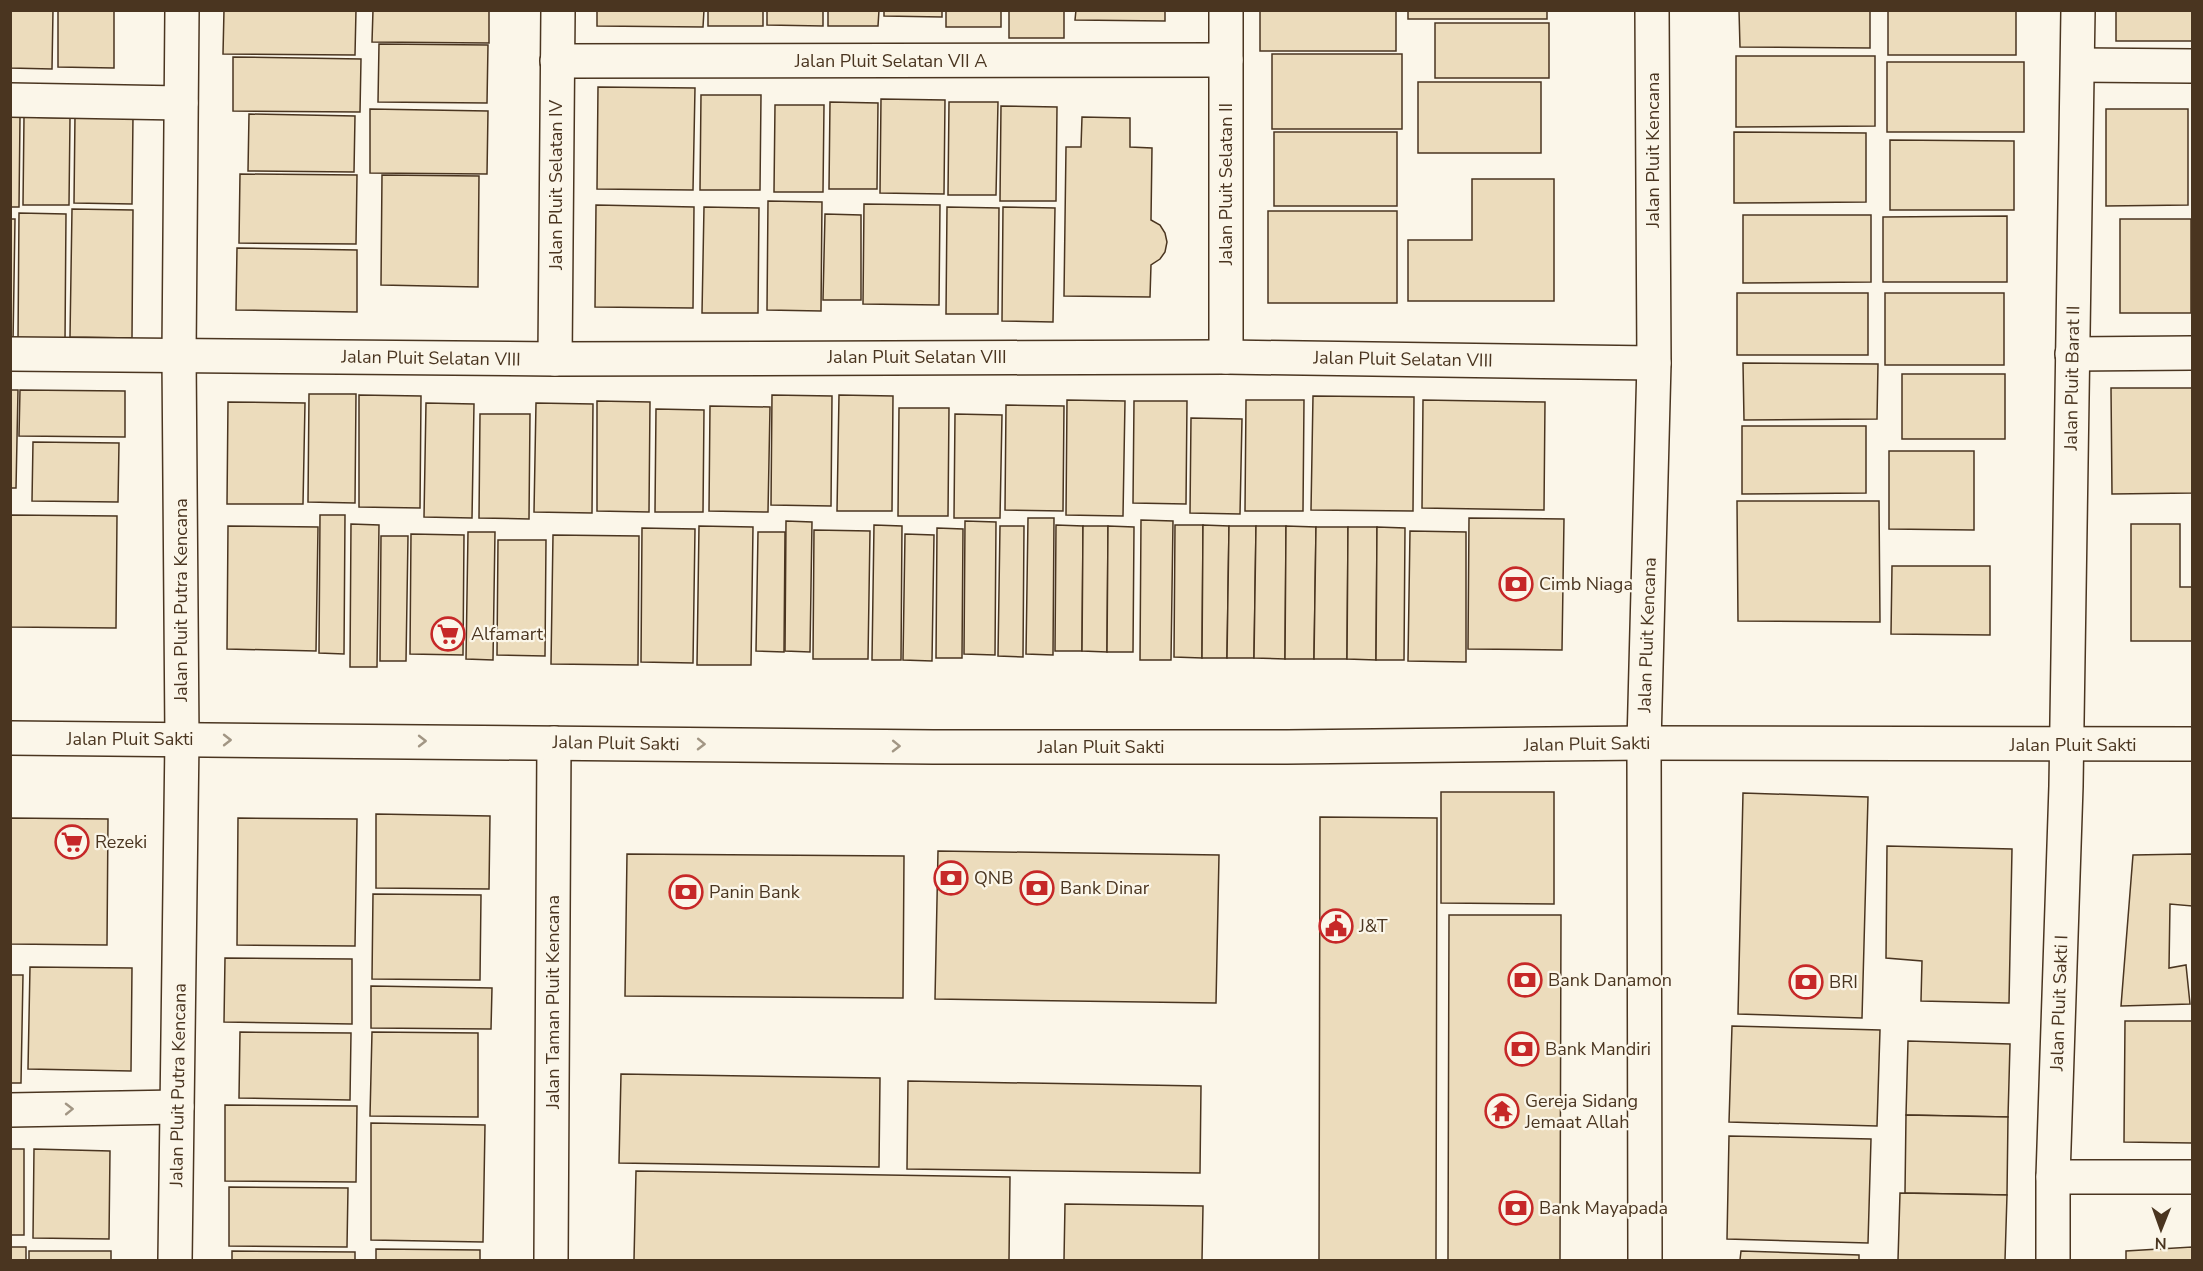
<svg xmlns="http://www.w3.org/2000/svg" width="2203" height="1271" font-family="'Nunito Sans',sans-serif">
	<rect width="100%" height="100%" fill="#fbf6e9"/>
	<!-- building -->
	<g fill="#ecdcbc" stroke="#4a3520" stroke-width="1.5">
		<polygon points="10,10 53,10 52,69 10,68"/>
		<polygon points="58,10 114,10 114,68 58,67"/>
		<polygon points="224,10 356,10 355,55 223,54"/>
		<polygon points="373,10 489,10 489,43 372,42"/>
		<polygon points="597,10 704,10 703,27 597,26"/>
		<rect x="708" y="10" width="55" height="16"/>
		<polygon points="767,10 823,10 823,26 767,25"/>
		<polygon points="828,10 879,10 878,26 828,26"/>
		<polygon points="884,10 942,10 942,17 884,16"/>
		<rect x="946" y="10" width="55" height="17"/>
		<rect x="1009" y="10" width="55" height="28"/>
		<polygon points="1076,10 1165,10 1165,21 1075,20"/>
		<rect x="1260" y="10" width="136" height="41"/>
		<rect x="1408" y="10" width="139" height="9"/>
		<polygon points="1739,10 1870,10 1870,48 1740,47"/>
		<rect x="1888" y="10" width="128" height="45"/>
		<rect x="2116" y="10" width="76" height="31"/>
		<rect x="1435" y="23" width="114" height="55"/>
		<polygon points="379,44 488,45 487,103 378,102"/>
		<rect x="1272" y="54" width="130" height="75"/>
		<polygon points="1736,56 1875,56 1875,126 1736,127"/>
		<polygon points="233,57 361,59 360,112 233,111"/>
		<rect x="1887" y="62" width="137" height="70"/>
		<rect x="1418" y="82" width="123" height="71"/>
		<polygon points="598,87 695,88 693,190 597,189"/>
		<polygon points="701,95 761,95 760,190 700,190"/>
		<polygon points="881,99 945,100 944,194 880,193"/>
		<polygon points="830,102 878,103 877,189 829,189"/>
		<polygon points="949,102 998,102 996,195 948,195"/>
		<polygon points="775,105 824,105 823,192 774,192"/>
		<polygon points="1001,106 1057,107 1056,201 1000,201"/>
		<polygon points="370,109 488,111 487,174 370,173"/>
		<polygon points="2106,109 2188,109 2188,205 2106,206"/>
		<polygon points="249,114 355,116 354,172 248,171"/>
		<polygon points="75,115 133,116 132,204 74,203"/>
		<polygon points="10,117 20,117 19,207 10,207"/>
		<polygon points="24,117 70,118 69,205 23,205"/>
		<polygon points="1082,117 1130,118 1130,147 1152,148 1151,220 1160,225 1165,233 1167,242 1165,252 1160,259 1151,265 1150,297 1064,296 1066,147 1081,147"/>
		<rect x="1274" y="132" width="123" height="74"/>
		<polygon points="1734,132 1866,133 1866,202 1734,203"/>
		<polygon points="1890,140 2014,141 2014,210 1890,210"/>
		<polygon points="240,174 357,175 356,244 239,243"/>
		<polygon points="382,175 479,176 478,287 381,285"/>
		<polygon points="1472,179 1554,179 1554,301 1408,301 1408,240 1472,240"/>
		<polygon points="768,201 822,202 821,311 767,310"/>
		<polygon points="864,204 940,205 939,305 863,304"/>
		<polygon points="596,205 694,207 693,308 595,307"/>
		<polygon points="704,207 759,208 758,313 702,313"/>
		<polygon points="947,207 999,208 998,314 946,314"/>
		<polygon points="1003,207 1055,208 1053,322 1002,321"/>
		<polygon points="72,209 133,210 132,338 70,337"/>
		<rect x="1268" y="211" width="129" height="92"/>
		<polygon points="19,213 66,214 65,342 18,341"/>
		<polygon points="825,214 861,215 861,300 823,300"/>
		<polygon points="1743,215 1871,215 1871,282 1743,283"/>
		<polygon points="2007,216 2007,282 1883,282 1883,217"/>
		<polygon points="10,219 15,219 13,343 10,343"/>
		<rect x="2120" y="219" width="71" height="94"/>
		<polygon points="237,248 357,250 357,312 236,310"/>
		<rect x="1737" y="293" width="131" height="62"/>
		<rect x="1885" y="293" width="119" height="72"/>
		<polygon points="1743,363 1878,364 1877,419 1744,420"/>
		<rect x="1902" y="374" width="103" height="65"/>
		<polygon points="2111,388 2192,388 2192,493 2112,494"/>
		<polygon points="10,390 18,390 16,488 10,488"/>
		<polygon points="20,390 125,391 125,437 19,436"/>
		<polygon points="309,394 356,394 355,503 308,502"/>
		<polygon points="359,395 421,396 420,508 359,507"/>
		<polygon points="772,395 832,396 831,506 771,505"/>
		<polygon points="839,395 893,396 892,511 837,511"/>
		<polygon points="1313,396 1414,397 1413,511 1311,510"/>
		<polygon points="1067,400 1125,401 1123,516 1066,515"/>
		<polygon points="1246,400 1304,400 1303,511 1245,511"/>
		<polygon points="1423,400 1545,402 1544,510 1422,508"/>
		<polygon points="597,401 650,402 649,512 597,511"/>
		<polygon points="1134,401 1187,401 1186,504 1133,503"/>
		<polygon points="228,402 305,403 303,504 227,504"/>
		<polygon points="426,403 474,404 472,518 424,517"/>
		<polygon points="536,403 593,404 592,513 534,512"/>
		<polygon points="1006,405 1064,406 1063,511 1005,510"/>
		<polygon points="710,406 770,407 768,512 709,511"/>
		<polygon points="899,408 949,408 948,516 898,516"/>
		<polygon points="656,409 704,410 703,512 655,512"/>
		<polygon points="480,414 530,414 529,519 479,518"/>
		<polygon points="955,414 1002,415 1000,518 954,518"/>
		<polygon points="1191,418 1242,419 1240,514 1190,513"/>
		<polygon points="1742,426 1866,426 1866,493 1742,494"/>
		<polygon points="33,442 119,443 118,502 32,501"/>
		<polygon points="1889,451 1974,451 1974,530 1889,529"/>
		<polygon points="1737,501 1879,501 1880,622 1738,621"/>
		<polygon points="10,515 117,516 116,628 10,627"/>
		<polygon points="320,515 345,515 344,654 319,653"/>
		<polygon points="1028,518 1054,518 1053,655 1026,654"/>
		<polygon points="1469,518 1564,519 1562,650 1468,649"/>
		<polygon points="1141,520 1173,521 1171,660 1140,660"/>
		<polygon points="786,521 812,522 810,652 785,651"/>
		<polygon points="965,521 996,522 995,655 964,654"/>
		<polygon points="351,524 379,525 377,667 350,667"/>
		<polygon points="2131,524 2180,524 2180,587 2192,587 2192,641 2131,641"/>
		<polygon points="874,525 902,526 901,660 872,660"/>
		<polygon points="1056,525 1083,526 1082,651 1055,651"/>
		<polygon points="1175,525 1203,525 1202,658 1174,657"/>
		<polygon points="1203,525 1229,526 1227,658 1202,658"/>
		<polygon points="228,526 318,527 316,651 227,649"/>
		<polygon points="699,526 753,527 751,665 697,665"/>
		<polygon points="1000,526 1024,526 1023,657 998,656"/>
		<polygon points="1083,526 1108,526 1107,652 1082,651"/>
		<polygon points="1108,526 1134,527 1133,652 1107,652"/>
		<polygon points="1229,526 1256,526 1254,658 1227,658"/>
		<polygon points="1256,526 1286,526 1285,659 1254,658"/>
		<polygon points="1286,526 1316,527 1314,659 1285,659"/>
		<polygon points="1316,527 1348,527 1347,659 1314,659"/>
		<polygon points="1348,527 1377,527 1376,660 1347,659"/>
		<polygon points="1377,527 1405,528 1404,660 1376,660"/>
		<polygon points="642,528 695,529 693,663 641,662"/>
		<polygon points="937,528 963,529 962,658 936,658"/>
		<polygon points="814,530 870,531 868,659 813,659"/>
		<polygon points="1410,531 1466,532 1466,662 1408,661"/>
		<polygon points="468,532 495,532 493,660 466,659"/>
		<polygon points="758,532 785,532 784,652 756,651"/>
		<polygon points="411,534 464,535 463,655 410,654"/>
		<polygon points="905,534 934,535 932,661 903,660"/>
		<polygon points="553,535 639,536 638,665 551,664"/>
		<polygon points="381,536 408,536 406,661 380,661"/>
		<polygon points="498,540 546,540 545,656 497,655"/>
		<polygon points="1892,566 1990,566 1990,635 1891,634"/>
		<polygon points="1441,792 1554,792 1554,904 1441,903"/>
		<polygon points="1743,793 1868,797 1862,1018 1738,1014"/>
		<polygon points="376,814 490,816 489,889 376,888"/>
		<polygon points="1320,817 1437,818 1436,1260 1319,1260"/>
		<polygon points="10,818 108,819 107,945 10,944"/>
		<polygon points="238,818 357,819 355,946 237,945"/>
		<polygon points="1887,846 2012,849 2009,1003 1921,1001 1922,961 1886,958"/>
		<polygon points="938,851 1219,855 1216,1003 935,999"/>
		<polygon points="627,854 904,856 903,998 625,996"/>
		<polygon points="2192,854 2192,906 2170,904 2169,968 2186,965 2190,1004 2121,1006 2133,855"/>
		<polygon points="373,894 481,895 480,980 372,979"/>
		<polygon points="1449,915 1561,915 1560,1260 1448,1260"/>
		<polygon points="225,958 352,959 352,1024 224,1022"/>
		<polygon points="30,967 132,968 131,1071 28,1069"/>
		<polygon points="10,975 23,975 21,1083 10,1083"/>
		<polygon points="371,986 492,988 491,1029 371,1028"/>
		<polygon points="2125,1021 2192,1021 2192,1143 2124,1142"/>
		<polygon points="1732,1026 1880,1030 1877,1126 1729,1122"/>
		<polygon points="240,1032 351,1033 350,1100 239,1098"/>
		<polygon points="372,1032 478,1033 478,1117 370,1116"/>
		<polygon points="1908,1041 2010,1044 2008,1117 1906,1115"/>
		<polygon points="621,1074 880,1078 879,1167 619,1163"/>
		<polygon points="908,1081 1201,1086 1200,1173 907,1169"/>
		<polygon points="225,1105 357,1106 356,1182 225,1181"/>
		<polygon points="1906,1115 2008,1117 2007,1195 1905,1193"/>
		<polygon points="371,1123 485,1125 483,1242 371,1240"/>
		<polygon points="1729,1136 1871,1139 1868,1243 1727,1239"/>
		<rect x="10" y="1149" width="14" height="86"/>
		<polygon points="34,1149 110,1151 109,1239 33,1238"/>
		<polygon points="636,1171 1010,1177 1009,1260 634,1260"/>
		<polygon points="229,1187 348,1188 347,1247 229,1246"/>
		<polygon points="1900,1193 2007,1195 2005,1260 1898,1260"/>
		<polygon points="1065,1204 1203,1206 1202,1260 1064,1260"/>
		<rect x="10" y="1247" width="16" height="13"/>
		<polygon points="2192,1247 2192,1260 2126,1260 2126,1251"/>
		<polygon points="376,1249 480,1250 480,1260 376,1260"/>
		<rect x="29" y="1251" width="82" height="9"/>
		<polygon points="232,1251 355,1252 355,1260 232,1260"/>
		<polygon points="1741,1251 1859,1255 1859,1260 1740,1260"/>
	</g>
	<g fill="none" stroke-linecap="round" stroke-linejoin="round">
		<!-- street casing -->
		<g stroke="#4a3520" stroke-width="36">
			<g id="street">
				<polyline points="557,61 1226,60"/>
				<polyline points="2078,65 2192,66"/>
				<polyline points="10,100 181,103"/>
				<polyline points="10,354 555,359 1226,357 1654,363"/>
				<polyline points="2072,354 2192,353"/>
				<polyline points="1226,357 1226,10"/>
				<polyline points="555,359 558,10"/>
				<polyline points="10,1110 177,1107"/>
				<polyline points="2053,1177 2192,1177"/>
				<polyline points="175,1260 182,739 179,355 182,10"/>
				<polyline points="551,1260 554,743"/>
				<polyline points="2053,1260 2053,1177 2066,786 2078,10"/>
			</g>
		</g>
		<!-- secondary casing -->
		<g stroke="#4a3520" stroke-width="36">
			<g id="secondary">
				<polyline points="10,738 933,747 1287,747 1644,743 2192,744"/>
				<polyline points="1645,1260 1644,743 1654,363 1652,10"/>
			</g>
		</g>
		<!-- street -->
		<use href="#street" stroke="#fbf6e9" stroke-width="33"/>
		<!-- secondary -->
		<use href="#secondary" stroke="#fbf6e9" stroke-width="33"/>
	</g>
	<!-- one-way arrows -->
	<defs><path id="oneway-chevron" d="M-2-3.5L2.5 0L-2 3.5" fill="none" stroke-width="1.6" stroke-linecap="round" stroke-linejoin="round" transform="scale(1.5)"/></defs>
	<g stroke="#a29684">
		<use href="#oneway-chevron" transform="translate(227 740)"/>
		<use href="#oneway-chevron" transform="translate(422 741)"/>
		<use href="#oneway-chevron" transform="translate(701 744) rotate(1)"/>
		<use href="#oneway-chevron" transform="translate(896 746) rotate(1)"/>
		<use href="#oneway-chevron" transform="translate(69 1109) rotate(-1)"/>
	</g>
	<!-- icons -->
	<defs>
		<g id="bank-ring" transform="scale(1.725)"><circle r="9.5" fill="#fbf6e9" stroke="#c62828" stroke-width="1.5"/><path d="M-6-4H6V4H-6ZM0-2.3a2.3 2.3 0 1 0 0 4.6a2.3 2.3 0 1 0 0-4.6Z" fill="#c62828"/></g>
		<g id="supermarket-ring" transform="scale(1.725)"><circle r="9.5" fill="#fbf6e9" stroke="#c62828" stroke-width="1.5"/><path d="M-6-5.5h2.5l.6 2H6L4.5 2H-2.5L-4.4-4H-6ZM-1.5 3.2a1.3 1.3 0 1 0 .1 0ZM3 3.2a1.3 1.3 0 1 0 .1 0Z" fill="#c62828"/></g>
		<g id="civic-ring" transform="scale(1.725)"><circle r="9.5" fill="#fbf6e9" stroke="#c62828" stroke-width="1.5"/><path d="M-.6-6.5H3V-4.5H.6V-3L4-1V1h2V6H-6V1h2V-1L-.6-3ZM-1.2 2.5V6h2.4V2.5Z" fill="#c62828"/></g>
		<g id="temple-ring" transform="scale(1.725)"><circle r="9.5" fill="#fbf6e9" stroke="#c62828" stroke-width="1.5"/><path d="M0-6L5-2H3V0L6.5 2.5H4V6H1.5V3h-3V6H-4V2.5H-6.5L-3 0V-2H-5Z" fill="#c62828"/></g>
	</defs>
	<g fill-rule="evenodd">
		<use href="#bank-ring" x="1516" y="584"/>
		<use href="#supermarket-ring" x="448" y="634"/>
		<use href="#supermarket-ring" x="72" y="842"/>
		<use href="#bank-ring" x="951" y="878"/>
		<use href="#bank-ring" x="1037" y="888"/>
		<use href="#bank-ring" x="686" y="892"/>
		<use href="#civic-ring" x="1336" y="926"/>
		<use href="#bank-ring" x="1525" y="980"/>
		<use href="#bank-ring" x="1806" y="982"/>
		<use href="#bank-ring" x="1522" y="1049"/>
		<use href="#temple-ring" x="1502" y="1111"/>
		<use href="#bank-ring" x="1516" y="1208"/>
	</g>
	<g text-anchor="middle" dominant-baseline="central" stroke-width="4.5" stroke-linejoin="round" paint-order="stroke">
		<!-- street labels -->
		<g font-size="18" fill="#4a3520" stroke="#fbf6e9">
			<text x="891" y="61">Jalan Pluit Selatan VII A</text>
			<text transform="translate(1653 150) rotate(-90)">Jalan Pluit Kencana</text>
			<text transform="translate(1226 184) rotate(-90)">Jalan Pluit Selatan II</text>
			<text transform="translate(556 185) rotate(-90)">Jalan Pluit Selatan IV</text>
			<text x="917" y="357">Jalan Pluit Selatan VIII</text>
			<text transform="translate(431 358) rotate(1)">Jalan Pluit Selatan VIII</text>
			<text transform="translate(1403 359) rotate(1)">Jalan Pluit Selatan VIII</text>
			<text transform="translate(2072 378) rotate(-89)">Jalan Pluit Barat II</text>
			<text transform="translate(181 600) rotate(-90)">Jalan Pluit Putra Kencana</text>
			<text transform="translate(1647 635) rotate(-88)">Jalan Pluit Kencana</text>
			<text x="130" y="739">Jalan Pluit Sakti</text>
			<text transform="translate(616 743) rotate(1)">Jalan Pluit Sakti</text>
			<text transform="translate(1587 744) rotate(-1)">Jalan Pluit Sakti</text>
			<text x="2073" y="745">Jalan Pluit Sakti</text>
			<text x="1101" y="747">Jalan Pluit Sakti</text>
			<text transform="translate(553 1002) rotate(-90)">Jalan Taman Pluit Kencana</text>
			<text transform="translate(2059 1003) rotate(-88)">Jalan Pluit Sakti I</text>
			<text transform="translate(178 1085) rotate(-89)">Jalan Pluit Putra Kencana</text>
		</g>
		<!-- poi labels -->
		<g font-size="18" fill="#4a3520" stroke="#fbf6e9" text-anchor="start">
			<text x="1539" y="584">Cimb Niaga</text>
			<text x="471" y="634">Alfamart</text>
			<text x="95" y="842">Rezeki</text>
			<text x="974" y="878">QNB</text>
			<text x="1060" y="888">Bank Dinar</text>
			<text x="709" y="892">Panin Bank</text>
			<text x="1359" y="926">J&amp;T</text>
			<text x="1548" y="980">Bank Danamon</text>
			<text x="1829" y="982">BRI</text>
			<text x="1545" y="1049">Bank Mandiri</text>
			<text x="1525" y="1101">Gereja Sidang<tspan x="1525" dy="21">Jemaat Allah</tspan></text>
			<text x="1539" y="1208">Bank Mayapada</text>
		</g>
	</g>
	<!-- border -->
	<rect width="2203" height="1271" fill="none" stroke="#4a3520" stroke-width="24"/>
	<!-- north arrow -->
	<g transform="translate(2161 1229) rotate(181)" stroke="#fbf6e9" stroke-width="4.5" paint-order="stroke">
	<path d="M0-4.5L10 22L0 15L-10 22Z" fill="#4a3520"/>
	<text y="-9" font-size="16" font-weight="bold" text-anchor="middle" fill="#4a3520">N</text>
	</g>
</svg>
